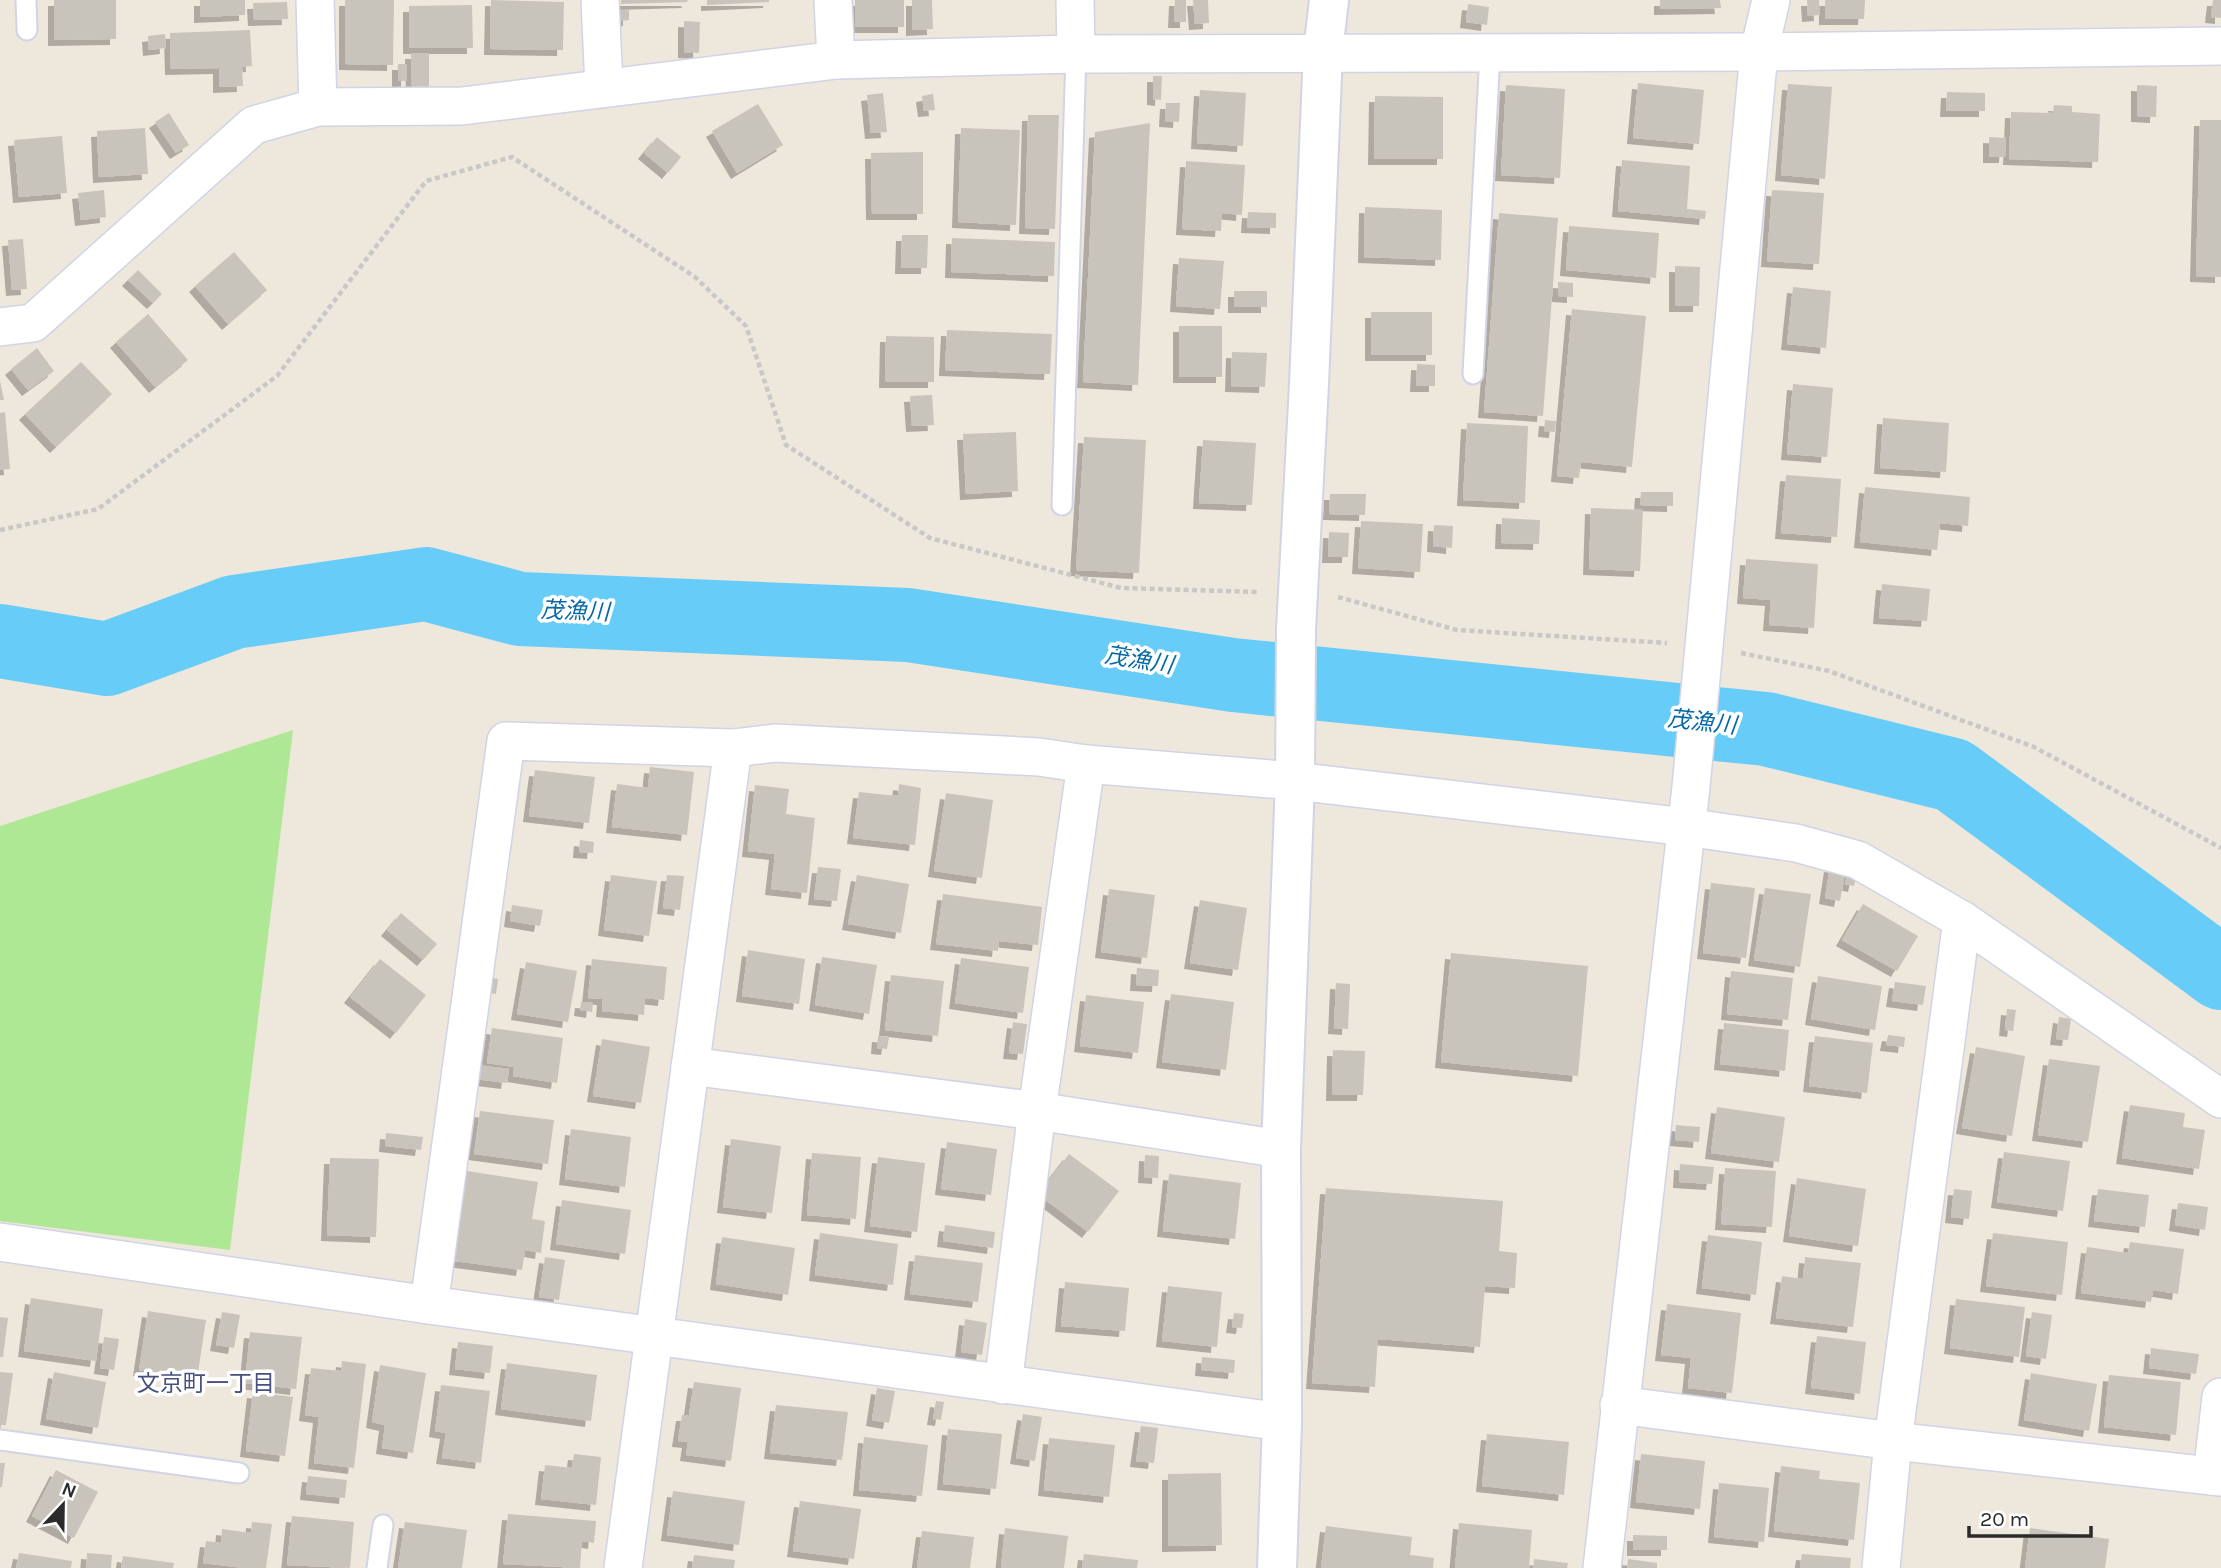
<svg xmlns="http://www.w3.org/2000/svg" width="2221" height="1568" font-family="Karla,'Noto Sans JP',sans-serif">
	<defs>
		<filter id="shadow"><feDropShadow dx="-6" dy="6" stdDeviation="0" flood-color="#0004"/></filter>
	</defs>
	<rect width="100%" height="100%" fill="#eee7dc"/>
	<!-- green -->
	<polygon fill="#aee894" points="293,730 230,1250 0,1221 0,826"/>
	<g fill="none" stroke-linecap="round" stroke-linejoin="round">
		<!-- river -->
		<polyline stroke="#67ccf7" stroke-width="74" points="0,641 107,659 234,612 426,584 520,609 908,625 1233,675 1766,729 1953,775 2221,973"/>
	</g>
	<!-- building -->
	<g fill="#c9c4bb" filter="url(#shadow)">
		<polygon points="54,0 116,0 116,39 54,40"/>
		<polygon points="200,0 245,0 245,15 200,17"/>
		<polygon points="345,0 394,0 393,65 345,64"/>
		<polygon points="491,0 564,2 563,50 490,49"/>
		<polygon points="621,0 687,0 688,2 621,4"/>
		<polygon points="707,0 769,0 769,2 707,5"/>
		<rect x="855" y="0" width="49" height="27"/>
		<polygon points="912,0 932,0 933,29 912,30"/>
		<polygon points="1175,0 1186,0 1186,22 1174,22"/>
		<polygon points="1193,0 1208,0 1209,23 1195,24"/>
		<polygon points="1660,0 1720,0 1721,8 1660,9"/>
		<polygon points="1807,0 1819,0 1820,15 1808,16"/>
		<polygon points="1825,0 1865,0 1864,19 1825,19"/>
		<polygon points="2213,0 2221,0 2221,18 2211,17"/>
		<polygon points="287,2 288,19 254,20 253,3"/>
		<polygon points="1468,4 1489,7 1487,25 1466,22"/>
		<polygon points="472,5 473,48 409,48 409,6"/>
		<polygon points="619,10 629,10 629,20 619,21"/>
		<polygon points="684,21 700,22 699,53 684,52"/>
		<polygon points="250,30 252,66 242,67 243,86 219,87 219,68 171,69 170,33"/>
		<polygon points="165,34 166,48 149,50 148,36"/>
		<polygon points="411,53 429,53 429,87 412,87"/>
		<rect x="398" y="64" width="9" height="17"/>
		<polygon points="1153,76 1162,76 1161,100 1153,99"/>
		<polygon points="1638,83 1704,90 1699,144 1633,138"/>
		<polygon points="1788,84 1832,87 1825,179 1781,175"/>
		<polygon points="1506,85 1565,89 1560,178 1501,175"/>
		<polygon points="2137,85 2157,86 2156,117 2137,116"/>
		<polygon points="1200,90 1246,93 1243,146 1197,143"/>
		<polygon points="1947,92 1985,93 1985,111 1946,111"/>
		<polygon points="883,93 887,132 871,133 867,95"/>
		<polygon points="933,94 935,110 924,111 922,96"/>
		<polygon points="1375,96 1443,97 1443,159 1374,159"/>
		<polygon points="1166,103 1180,103 1179,122 1165,121"/>
		<polygon points="758,104 783,145 737,173 712,131"/>
		<polygon points="2054,105 2072,106 2072,112 2100,114 2098,162 2009,159 2011,112 2053,113"/>
		<polygon points="169,113 189,145 176,153 155,122"/>
		<polygon points="1028,115 1059,115 1055,229 1025,228"/>
		<polygon points="2200,120 2221,120 2221,277 2196,276"/>
		<polygon points="1150,123 1138,385 1083,382 1095,132"/>
		<polygon points="145,128 148,174 99,177 97,131"/>
		<polygon points="961,128 1020,130 1016,225 958,222"/>
		<polygon points="62,136 67,193 19,197 14,140"/>
		<polygon points="657,137 681,157 668,173 644,153"/>
		<polygon points="1989,137 2006,138 2005,157 1989,157"/>
		<polygon points="923,152 923,214 872,214 871,153"/>
		<polygon points="1622,160 1690,166 1687,209 1706,211 1705,219 1618,211"/>
		<polygon points="1186,161 1245,165 1242,215 1222,213 1221,231 1182,229"/>
		<polygon points="104,190 106,217 81,220 78,193"/>
		<polygon points="1772,190 1824,193 1819,264 1767,261"/>
		<polygon points="1365,207 1442,210 1441,260 1364,257"/>
		<polygon points="1248,212 1276,213 1276,228 1247,227"/>
		<polygon points="1499,213 1558,218 1543,416 1484,412"/>
		<polygon points="1569,226 1659,233 1656,278 1566,270"/>
		<polygon points="902,235 928,235 927,268 901,268"/>
		<polygon points="952,238 1055,242 1054,276 951,272"/>
		<polygon points="23,239 27,289 12,290 8,240"/>
		<polygon points="234,252 267,290 228,324 195,286"/>
		<polygon points="1179,258 1224,261 1220,309 1176,306"/>
		<polygon points="1675,266 1700,267 1699,306 1675,306"/>
		<polygon points="138,270 162,294 153,303 128,280"/>
		<polygon points="1558,282 1573,283 1573,297 1558,296"/>
		<polygon points="1793,287 1831,291 1826,348 1787,344"/>
		<rect x="1234" y="291" width="33" height="16"/>
		<polygon points="1572,309 1646,316 1632,467 1581,462 1579,478 1557,476"/>
		<rect x="1371" y="312" width="61" height="43"/>
		<polygon points="148,314 188,360 155,387 116,342"/>
		<rect x="1179" y="326" width="43" height="51"/>
		<polygon points="947,330 1052,334 1050,374 945,370"/>
		<polygon points="886,336 934,337 934,382 885,382"/>
		<polygon points="37,348 54,371 28,390 11,369"/>
		<polygon points="1232,352 1267,353 1265,387 1231,386"/>
		<polygon points="81,362 112,394 56,447 25,414"/>
		<polygon points="1417,364 1435,365 1435,386 1416,386"/>
		<polygon points="0,381 4,400 0,400"/>
		<polygon points="1793,384 1833,388 1827,457 1787,454"/>
		<polygon points="932,395 934,425 912,426 910,396"/>
		<polygon points="5,412 10,469 0,470 0,413"/>
		<polygon points="1883,418 1949,423 1946,472 1880,468"/>
		<polygon points="1545,420 1556,421 1555,432 1544,431"/>
		<polygon points="1467,423 1528,426 1525,503 1463,500"/>
		<polygon points="1016,432 1018,491 966,494 963,434"/>
		<polygon points="1084,437 1146,440 1139,573 1076,570"/>
		<polygon points="1203,440 1256,443 1252,505 1199,503"/>
		<polygon points="1786,475 1841,479 1837,537 1781,533"/>
		<polygon points="1865,487 1970,497 1968,526 1940,523 1937,550 1860,542"/>
		<polygon points="1641,492 1673,492 1673,506 1640,505"/>
		<polygon points="1330,494 1366,494 1365,515 1329,514"/>
		<polygon points="1591,508 1643,510 1640,571 1589,569"/>
		<polygon points="1502,518 1540,520 1539,544 1501,543"/>
		<polygon points="1361,521 1423,524 1420,572 1358,568"/>
		<polygon points="1434,525 1453,526 1452,548 1433,546"/>
		<polygon points="1329,532 1349,533 1348,557 1328,557"/>
		<polygon points="1746,559 1818,564 1814,628 1769,625 1771,600 1743,598"/>
		<polygon points="1882,584 1930,589 1927,621 1879,618"/>
		<polygon points="650,767 694,772 687,835 612,827 617,784 648,788"/>
		<polygon points="535,770 595,777 589,823 529,816"/>
		<polygon points="899,784 921,788 915,845 853,838 859,792 898,796"/>
		<polygon points="755,785 789,789 786,814 815,818 807,893 771,889 775,854 748,851"/>
		<polygon points="946,793 993,800 982,878 934,871"/>
		<polygon points="580,840 594,842 593,853 579,852"/>
		<polygon points="1830,866 1846,868 1840,901 1825,898"/>
		<polygon points="818,867 841,869 837,901 814,899"/>
		<polygon points="1848,870 1857,872 1854,886 1845,884"/>
		<polygon points="611,875 657,881 649,936 604,930"/>
		<polygon points="667,875 684,876 680,910 663,908"/>
		<polygon points="857,875 909,884 901,933 848,924"/>
		<polygon points="1711,883 1755,888 1746,958 1703,953"/>
		<polygon points="1765,888 1811,894 1800,967 1754,960"/>
		<polygon points="1109,889 1155,895 1147,958 1101,952"/>
		<polygon points="943,894 1042,907 1038,945 999,941 998,951 936,944"/>
		<polygon points="1200,900 1247,908 1238,970 1190,963"/>
		<polygon points="1863,904 1918,936 1897,971 1842,940"/>
		<polygon points="512,905 543,910 540,926 510,921"/>
		<polygon points="401,913 437,944 423,960 387,930"/>
		<polygon points="748,950 805,959 799,1004 742,996"/>
		<polygon points="1451,953 1588,966 1578,1076 1441,1062"/>
		<polygon points="822,957 877,965 869,1014 815,1005"/>
		<polygon points="961,958 1029,967 1023,1013 955,1003"/>
		<polygon points="380,959 426,995 396,1033 350,997"/>
		<polygon points="592,959 667,967 664,1000 645,998 644,1015 602,1011 603,999 588,998"/>
		<polygon points="526,962 577,971 568,1022 517,1014"/>
		<polygon points="1137,968 1159,970 1158,986 1136,985"/>
		<polygon points="1731,971 1793,978 1788,1020 1727,1014"/>
		<polygon points="891,975 944,981 938,1036 885,1030"/>
		<polygon points="1818,976 1882,986 1875,1030 1811,1019"/>
		<polygon points="487,977 498,979 496,994 484,992"/>
		<polygon points="1895,982 1926,986 1923,1005 1892,1001"/>
		<polygon points="1336,983 1350,984 1348,1029 1334,1028"/>
		<polygon points="1171,994 1234,1002 1226,1070 1162,1062"/>
		<polygon points="1086,995 1144,1002 1138,1053 1080,1046"/>
		<polygon points="581,1002 593,1003 592,1012 580,1010"/>
		<polygon points="2007,1009 2016,1010 2013,1031 2005,1030"/>
		<polygon points="2059,1017 2071,1019 2068,1040 2056,1039"/>
		<polygon points="1013,1022 1027,1024 1023,1054 1009,1053"/>
		<polygon points="1724,1023 1789,1030 1785,1071 1720,1064"/>
		<polygon points="492,1028 563,1038 557,1083 513,1076 514,1067 487,1063"/>
		<polygon points="1888,1035 1905,1037 1904,1047 1886,1045"/>
		<polygon points="878,1036 889,1037 887,1049 877,1048"/>
		<polygon points="1815,1036 1873,1043 1867,1093 1809,1086"/>
		<polygon points="602,1039 650,1047 641,1103 593,1096"/>
		<polygon points="1976,1047 2025,1056 2012,1136 1962,1128"/>
		<polygon points="1333,1050 1365,1051 1363,1095 1332,1095"/>
		<polygon points="2049,1059 2100,1066 2088,1142 2038,1135"/>
		<polygon points="477,1065 509,1069 507,1083 475,1079"/>
		<polygon points="2130,1105 2185,1113 2183,1127 2205,1130 2199,1169 2122,1158"/>
		<polygon points="1717,1107 1785,1117 1779,1162 1711,1153"/>
		<polygon points="480,1111 554,1120 548,1164 474,1154"/>
		<polygon points="1676,1125 1700,1127 1699,1142 1675,1140"/>
		<polygon points="571,1129 631,1137 625,1187 565,1179"/>
		<polygon points="386,1133 423,1137 421,1150 385,1146"/>
		<polygon points="731,1139 781,1146 772,1213 723,1207"/>
		<polygon points="947,1142 997,1149 991,1195 941,1189"/>
		<polygon points="2004,1152 2070,1161 2063,1211 1997,1202"/>
		<polygon points="812,1153 861,1157 856,1219 807,1215"/>
		<polygon points="1069,1154 1119,1191 1088,1232 1038,1194"/>
		<polygon points="1145,1155 1159,1156 1158,1178 1144,1177"/>
		<polygon points="878,1157 925,1163 917,1232 870,1226"/>
		<polygon points="330,1158 379,1159 376,1237 327,1235"/>
		<polygon points="1680,1164 1714,1167 1712,1184 1679,1182"/>
		<polygon points="1725,1168 1776,1171 1772,1227 1721,1224"/>
		<polygon points="467,1171 538,1182 532,1219 545,1221 541,1253 525,1250 522,1270 454,1261"/>
		<polygon points="1169,1174 1241,1183 1235,1239 1163,1231"/>
		<polygon points="1797,1178 1866,1189 1858,1246 1789,1236"/>
		<polygon points="1326,1188 1503,1201 1499,1251 1517,1253 1515,1288 1485,1286 1480,1347 1378,1339 1375,1387 1312,1383"/>
		<polygon points="1954,1189 1972,1191 1969,1219 1951,1217"/>
		<polygon points="2098,1189 2149,1195 2145,1227 2094,1221"/>
		<polygon points="562,1200 631,1210 625,1254 556,1244"/>
		<polygon points="2178,1203 2208,1207 2205,1230 2175,1225"/>
		<polygon points="945,1225 995,1232 993,1248 943,1241"/>
		<polygon points="820,1233 898,1244 893,1285 815,1275"/>
		<polygon points="1993,1233 2068,1242 2062,1295 1986,1286"/>
		<polygon points="1708,1235 1762,1242 1756,1295 1702,1288"/>
		<polygon points="722,1237 795,1248 788,1295 716,1284"/>
		<polygon points="2130,1242 2184,1249 2178,1294 2153,1290 2151,1302 2081,1293 2087,1247 2128,1253"/>
		<polygon points="915,1255 983,1263 978,1302 910,1294"/>
		<polygon points="545,1257 565,1260 559,1300 539,1297"/>
		<polygon points="1805,1257 1861,1263 1853,1327 1776,1318 1782,1276 1803,1279"/>
		<polygon points="1065,1282 1129,1288 1125,1331 1061,1326"/>
		<polygon points="1168,1286 1222,1292 1217,1347 1162,1341"/>
		<polygon points="31,1298 103,1309 96,1361 24,1351"/>
		<polygon points="1956,1299 2025,1307 2019,1357 1950,1348"/>
		<polygon points="1667,1304 1741,1313 1732,1393 1688,1388 1691,1358 1661,1355"/>
		<polygon points="148,1311 206,1320 197,1379 139,1370"/>
		<polygon points="222,1312 240,1315 234,1348 216,1345"/>
		<polygon points="2032,1312 2052,1315 2046,1359 2026,1356"/>
		<polygon points="1234,1313 1244,1314 1242,1328 1232,1327"/>
		<polygon points="0,1317 8,1318 3,1357 0,1357"/>
		<polygon points="965,1319 987,1323 982,1355 961,1352"/>
		<polygon points="250,1332 302,1337 296,1389 245,1383"/>
		<polygon points="1817,1336 1866,1342 1860,1394 1811,1388"/>
		<polygon points="104,1337 119,1339 114,1370 100,1368"/>
		<polygon points="458,1342 493,1346 490,1373 455,1369"/>
		<polygon points="2151,1348 2199,1354 2196,1374 2149,1368"/>
		<polygon points="1202,1357 1235,1360 1234,1373 1201,1370"/>
		<polygon points="342,1361 366,1364 354,1468 314,1463 319,1417 305,1415 311,1368 341,1371"/>
		<polygon points="507,1363 597,1375 591,1421 501,1409"/>
		<polygon points="380,1365 426,1373 413,1453 382,1448 385,1425 372,1422"/>
		<polygon points="0,1372 13,1373 6,1425 0,1425"/>
		<polygon points="54,1372 106,1382 98,1428 46,1419"/>
		<polygon points="2031,1373 2097,1384 2089,1431 2024,1420"/>
		<polygon points="2109,1375 2181,1382 2176,1435 2104,1427"/>
		<polygon points="694,1382 741,1388 731,1461 686,1455 688,1442 678,1441 682,1415 689,1415"/>
		<polygon points="441,1385 490,1391 481,1463 442,1458 446,1433 435,1431"/>
		<polygon points="877,1388 895,1391 889,1423 872,1420"/>
		<polygon points="253,1392 293,1397 285,1456 246,1451"/>
		<polygon points="936,1401 944,1402 941,1420 933,1419"/>
		<polygon points="776,1405 848,1412 842,1460 770,1453"/>
		<polygon points="1023,1414 1042,1417 1035,1461 1016,1458"/>
		<polygon points="1141,1426 1158,1428 1154,1463 1136,1461"/>
		<polygon points="948,1429 1002,1434 996,1489 943,1484"/>
		<polygon points="1487,1434 1569,1442 1564,1495 1482,1486"/>
		<polygon points="864,1437 928,1445 922,1496 859,1490"/>
		<polygon points="1049,1438 1115,1445 1109,1497 1044,1490"/>
		<polygon points="574,1454 601,1457 596,1505 541,1499 545,1465 572,1468"/>
		<polygon points="1641,1454 1705,1461 1700,1509 1636,1502"/>
		<polygon points="0,1463 5,1463 2,1487 0,1487"/>
		<polygon points="1781,1466 1820,1471 1819,1479 1860,1483 1854,1540 1774,1531"/>
		<polygon points="56,1470 98,1492 74,1538 32,1516"/>
		<polygon points="1221,1473 1222,1545 1168,1546 1168,1474"/>
		<polygon points="308,1476 347,1480 345,1498 306,1494"/>
		<polygon points="1719,1483 1769,1488 1764,1542 1714,1537"/>
		<polygon points="673,1491 745,1501 739,1545 667,1535"/>
		<polygon points="800,1501 861,1509 854,1559 793,1551"/>
		<polygon points="508,1514 596,1521 594,1543 582,1541 580,1568 503,1564"/>
		<polygon points="292,1516 354,1522 350,1568 287,1565"/>
		<polygon points="252,1522 272,1524 266,1568 243,1568 203,1563 206,1541 221,1543 222,1529 251,1533"/>
		<polygon points="405,1522 467,1530 462,1568 398,1568"/>
		<polygon points="1459,1523 1532,1530 1529,1568 1455,1568"/>
		<polygon points="1326,1526 1412,1537 1410,1555 1434,1558 1433,1568 1321,1568"/>
		<polygon points="1005,1528 1068,1536 1064,1568 1001,1568"/>
		<polygon points="2030,1528 2109,1539 2105,1568 2025,1568"/>
		<polygon points="922,1531 974,1537 970,1568 917,1568"/>
		<polygon points="1633,1535 1667,1536 1667,1550 1633,1550"/>
		<polygon points="19,1553 72,1561 71,1568 16,1568"/>
		<polygon points="87,1553 112,1555 111,1568 86,1568"/>
		<polygon points="1084,1554 1138,1560 1137,1568 1082,1568"/>
		<polygon points="1802,1554 1851,1558 1850,1568 1800,1568"/>
		<polygon points="694,1555 735,1560 734,1568 692,1568"/>
		<polygon points="123,1556 174,1563 173,1568 121,1568"/>
		<polygon points="1534,1559 1568,1563 1567,1568 1533,1568"/>
		<polygon points="1628,1559 1657,1563 1657,1568 1627,1568"/>
	</g>
	<g fill="none" stroke-linecap="round" stroke-linejoin="round">
		<!-- lane casing -->
		<g stroke="#d1d4e5" stroke-width="23">
			<g id="lane">
				<polyline points="26,0 27,30"/>
				<polyline points="1473,374 1490,53"/>
				<polyline points="1062,505 1076,54"/>
				<polyline points="0,1440 239,1473"/>
				<polyline points="377,1568 383,1525"/>
			</g>
		</g>
		<!-- street casing -->
		<g stroke="#d1d4e5" stroke-width="40">
			<g id="street">
				<polyline points="315,0 318,107"/>
				<polyline points="600,0 604,87"/>
				<polyline points="833,0 836,60"/>
				<polyline points="1075,0 1076,54"/>
				<polyline points="0,327 33,323 254,125 318,107 462,106 836,60 1076,54 1759,52 2221,46"/>
				<polyline points="690,1066 1037,1111 1281,1149"/>
				<polyline points="0,1242 429,1305 1282,1422"/>
				<polyline points="429,1305 506,741 733,748"/>
				<polyline points="1003,1385 1037,1111 1086,764 1295,781 1686,827 1796,843 1858,860 1962,920 2221,1099"/>
				<polyline points="1619,1405 1893,1441 2221,1477"/>
				<polyline points="2212,1476 2221,1397"/>
				<polyline points="623,1568 733,748 775,743 1039,757 1086,764"/>
				<polyline points="1602,1568 1691,787 1759,52 1771,0"/>
				<polyline points="1881,1568 1893,1441 1962,920"/>
			</g>
		</g>
		<!-- secondary casing -->
		<g stroke="#d1d4e5" stroke-width="42">
			<polyline id="secondary" points="1277,1568 1282,1422 1281,1149 1295,781 1296,630 1309,384 1323,52 1329,0"/>
		</g>
		<!-- path -->
		<g stroke="#c8c8c8" stroke-width="4.5" stroke-dasharray="5 3.5" stroke-linecap="butt">
			<polyline points="0,530 98,509 277,376 426,181 512,157 695,277 746,326 786,445 930,538 1121,588 1257,592"/>
			<polyline points="1338,597 1457,630 1667,643"/>
			<polyline points="1741,653 1829,671 2034,747 2221,848"/>
		</g>
		<!-- lane -->
		<use href="#lane" stroke="#fff" stroke-width="19"/>
		<!-- street -->
		<use href="#street" stroke="#fff" stroke-width="37"/>
		<!-- secondary -->
		<use href="#secondary" stroke="#fff" stroke-width="38"/>
	</g>
	<g text-anchor="middle" dominant-baseline="central" stroke-width="7" stroke-linejoin="round" paint-order="stroke">
		<!-- water labels -->
		<g font-size="23" font-style="italic" fill="#0469a6" stroke="#fff">
			<text transform="translate(575 611) rotate(2)">茂漁川</text>
			<text transform="translate(1139 660) rotate(9)">茂漁川</text>
			<text transform="translate(1702 722) rotate(6)">茂漁川</text>
		</g>
		<!-- neighbourhood labels -->
		<g font-size="23" fill="#48507f" stroke="#fff">
			<text x="206" y="1383">文京町一丁目</text>
		</g>
	</g>
	<!-- north arrow -->
	<g transform="translate(63 1505) rotate(22)" stroke="#ffffff" stroke-width="5" paint-order="stroke">
	<path d="M0-5L12 26L0 18L-12 26Z" fill="#2b2b2b"/>
	<text y="-10" font-size="19" font-weight="bold" text-anchor="middle" fill="#2b2b2b">N</text>
	</g>
	<!-- scale -->
	<path d="M1969 1526v10h122v-10" fill="none" stroke="#2b2b2b" stroke-width="3.5"/>
	<text x="1980" y="1526" font-size="21" fill="#2b2b2b" stroke="#ffffff" stroke-width="5" paint-order="stroke">20 m</text>
</svg>
